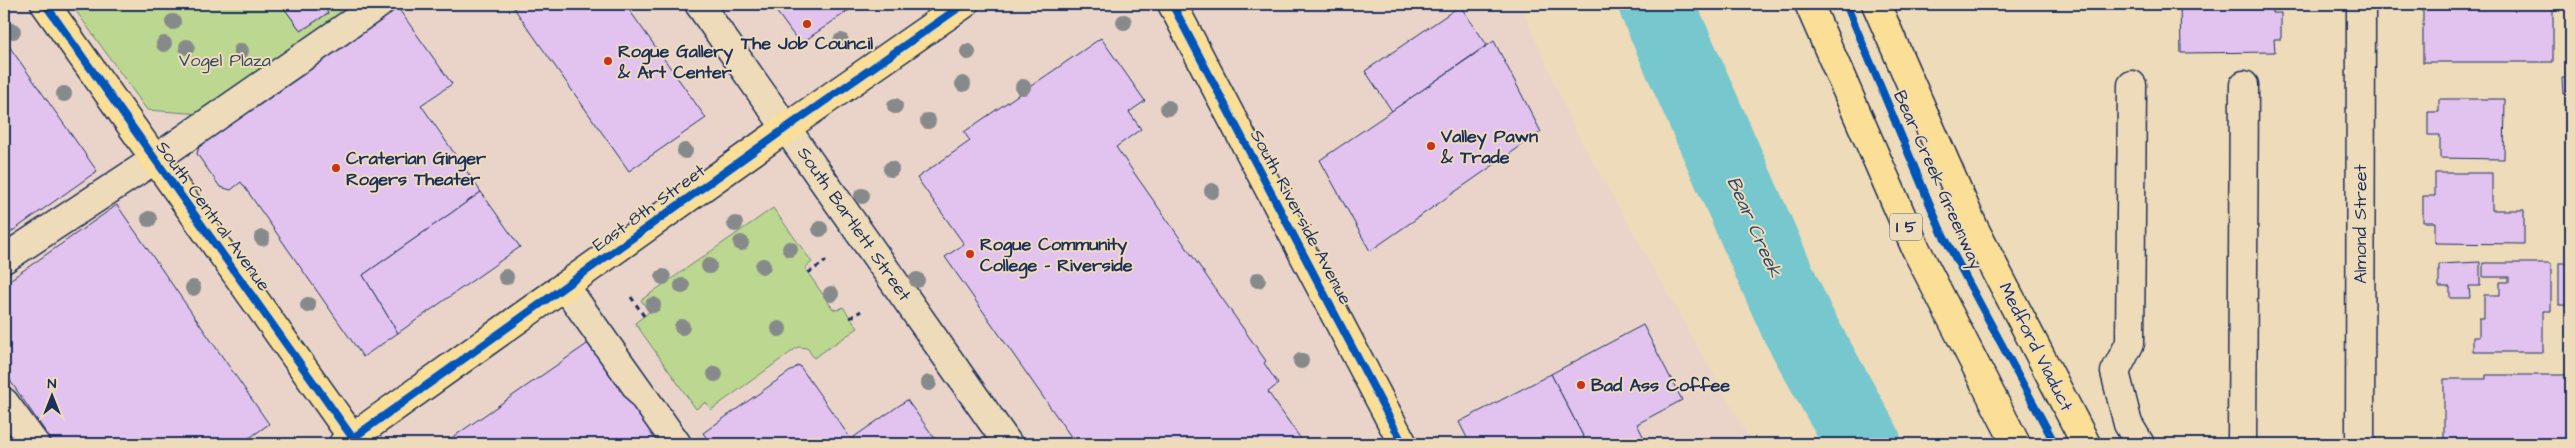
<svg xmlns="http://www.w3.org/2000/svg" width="2575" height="448" font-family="'Architects Daughter',sans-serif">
	<rect width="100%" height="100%" fill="#eedbb9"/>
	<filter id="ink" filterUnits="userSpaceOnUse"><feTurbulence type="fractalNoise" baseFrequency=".02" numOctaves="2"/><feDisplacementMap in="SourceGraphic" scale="10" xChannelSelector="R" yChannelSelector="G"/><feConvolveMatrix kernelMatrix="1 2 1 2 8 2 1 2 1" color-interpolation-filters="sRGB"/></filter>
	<g filter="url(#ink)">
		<!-- built -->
		<polygon fill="#ead4ca" points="4,4 1520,4 1574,128 1753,444 4,444"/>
		<!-- green -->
		<g fill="#bcd78f" stroke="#6c8376">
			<polygon points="71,4 281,4 301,31 328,13 323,5 325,4 397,4 398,8 243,117 147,110"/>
			<polygon points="773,208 812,262 805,268 808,273 833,309 838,310 843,307 858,328 814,358 807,348 798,347 711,410 706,402 696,409 635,323 649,312 641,300"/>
		</g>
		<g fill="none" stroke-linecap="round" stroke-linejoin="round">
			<!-- river -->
			<polyline stroke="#76c7ce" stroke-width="75" points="1656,4 1797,323 1864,444"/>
		</g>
		<!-- building -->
		<g fill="#e2c3f0" stroke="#1b2f5e">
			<polygon points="281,4 325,4 323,5 328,13 301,31"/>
			<polygon points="511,4 625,4 706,118 629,171"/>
			<polygon points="771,4 858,4 800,44"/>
			<polygon points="2180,4 2272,4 2272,13 2281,13 2281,39 2274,39 2275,52 2181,53"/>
			<rect x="2423" y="4" width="130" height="58"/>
			<polygon points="1460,6 1487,45 1392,111 1365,71"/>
			<polygon points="398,8 452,84 421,105 481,192 363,275 398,333 363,357 241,182 231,190 220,187 197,154 199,146"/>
			<polygon points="1101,38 1145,101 1129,112 1141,129 1116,147 1266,361 1264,363 1278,384 1268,392 1303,442 1299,444 1076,444 945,257 964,244 917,178 970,141 964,132"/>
			<polygon points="4,39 97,171 4,237"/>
			<polygon points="1494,41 1541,132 1370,251 1320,160"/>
			<polygon points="2562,78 2571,78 2571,94 2563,94"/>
			<polygon points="2439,99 2505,99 2504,159 2440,158 2440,135 2428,135 2428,112 2439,112"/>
			<polygon points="2435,173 2492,173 2492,210 2524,210 2524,244 2435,243 2435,222 2423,222 2423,196 2435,196"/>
			<polygon points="481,192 520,247 398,333 363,275"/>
			<polygon points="117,205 269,424 241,444 54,444 4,372 4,284"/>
			<polygon points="2480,262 2480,286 2469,286 2470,298 2450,298 2450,287 2439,287 2439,264"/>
			<polygon points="2483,263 2551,263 2551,311 2543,311 2543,352 2473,352 2473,337 2479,337 2479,318 2484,318 2484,295 2500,295 2500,282 2509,282 2509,277 2483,277"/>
			<rect x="2559" y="263" width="12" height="42"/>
			<polygon points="1643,325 1682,400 1637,424 1644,438 1633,444 1620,444 1606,440 1599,444 1587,444 1551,374"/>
			<polygon points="590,342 662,444 443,444"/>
			<polygon points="799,365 851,439 907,400 939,444 711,444 703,433"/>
			<polygon points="1551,374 1587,444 1470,444 1459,422"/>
			<polygon points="2486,375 2571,375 2571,444 2444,444 2444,379 2486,379"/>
		</g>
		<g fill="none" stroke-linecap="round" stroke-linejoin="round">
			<!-- minor casing -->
			<g stroke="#1b2f5e" stroke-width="31">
				<g id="minor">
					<polyline points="699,4 1008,444"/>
					<polyline points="2132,85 2130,343 2115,372 2128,424 2140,444"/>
					<polyline points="4,259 154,160 379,4"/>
					<polyline points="565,286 677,444"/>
					<polyline points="4,402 35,444"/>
					<polyline points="2242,444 2244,85"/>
					<polyline points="2360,444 2361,4"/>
				</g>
			</g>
			<!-- major casing -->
			<g stroke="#1b2f5e" stroke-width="31">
				<g id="major">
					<polyline points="45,4 357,444"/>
					<polyline points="1172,4 1403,444"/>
					<polyline points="343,444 786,128 964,4"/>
				</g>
			</g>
			<!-- highway casing -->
			<g stroke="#1b2f5e" stroke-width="31">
				<g id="highway">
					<polyline points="1809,4 1916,249 2016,444"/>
					<polyline points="1876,4 1974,228 2086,444"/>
				</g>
			</g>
			<!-- path -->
			<g stroke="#1b2f5e" stroke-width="3" stroke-dasharray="5 4" stroke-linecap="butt">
				<polyline points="808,273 826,261"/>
				<polyline points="631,297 644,316"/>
				<polyline points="850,318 861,311"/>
			</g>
			<!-- minor -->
			<use href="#minor" stroke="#eedbb9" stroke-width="28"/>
			<!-- major -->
			<use href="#major" stroke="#fbdf96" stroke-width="28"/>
			<!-- highway -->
			<use href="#highway" stroke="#fbdf96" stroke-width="28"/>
			<!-- cycleway casing -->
			<g stroke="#eedbb9" stroke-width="11">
				<g id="cycleway">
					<polyline points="45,4 357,444"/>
					<polyline points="1172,4 1403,444"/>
					<polyline points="1846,4 1941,231 2055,444"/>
					<polyline points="353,438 786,128 964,4"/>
				</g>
			</g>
			<!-- cycleway -->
			<use href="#cycleway" stroke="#0057b8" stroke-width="8"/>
		</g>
		<!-- trees -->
		<g fill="#878a8b">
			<circle cx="173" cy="22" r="8"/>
			<circle cx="1124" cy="22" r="8"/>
			<circle cx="13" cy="31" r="8"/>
			<circle cx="841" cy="41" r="8"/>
			<circle cx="164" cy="44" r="8"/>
			<circle cx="187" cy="47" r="8"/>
			<circle cx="241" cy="51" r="8"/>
			<circle cx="968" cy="52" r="8"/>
			<circle cx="963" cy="84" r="8"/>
			<circle cx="1023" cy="87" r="8"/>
			<circle cx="64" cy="94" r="8"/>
			<circle cx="895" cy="106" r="8"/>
			<circle cx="1168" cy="108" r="8"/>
			<circle cx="928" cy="121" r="8"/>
			<circle cx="685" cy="151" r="8"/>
			<circle cx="891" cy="169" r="8"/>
			<circle cx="1212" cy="191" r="8"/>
			<circle cx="862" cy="196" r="8"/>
			<circle cx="149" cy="219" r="8"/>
			<circle cx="735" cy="224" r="8"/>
			<circle cx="820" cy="229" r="8"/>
			<circle cx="262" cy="238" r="8"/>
			<circle cx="741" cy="243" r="8"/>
			<circle cx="790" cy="249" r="8"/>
			<circle cx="709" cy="266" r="8"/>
			<circle cx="763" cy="266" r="8"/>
			<circle cx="506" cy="277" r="8"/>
			<circle cx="663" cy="277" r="8"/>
			<circle cx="917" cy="280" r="8"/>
			<circle cx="1258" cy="280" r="8"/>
			<circle cx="682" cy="286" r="8"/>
			<circle cx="193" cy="288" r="8"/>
			<circle cx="831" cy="294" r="8"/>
			<circle cx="308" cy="305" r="8"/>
			<circle cx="653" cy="305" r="8"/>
			<circle cx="682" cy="327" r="8"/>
			<circle cx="779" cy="329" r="8"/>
			<circle cx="1301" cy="361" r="8"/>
			<circle cx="715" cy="374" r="8"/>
			<circle cx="929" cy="383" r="8"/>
		</g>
	</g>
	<!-- markers -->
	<g fill="#c8321e" stroke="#eedbb9" stroke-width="2">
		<circle cx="807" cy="24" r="5"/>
		<circle cx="608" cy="61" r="5"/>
		<circle cx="1431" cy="146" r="5"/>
		<circle cx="336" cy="168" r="5"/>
		<circle cx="970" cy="254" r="5"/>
		<circle cx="1581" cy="385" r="5"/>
	</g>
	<g text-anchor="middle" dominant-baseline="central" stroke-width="4" stroke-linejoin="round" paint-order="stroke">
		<!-- shield labels -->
		<rect fill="#eedbb9" stroke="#5a6379" stroke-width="1" x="1890" y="213.5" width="32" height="27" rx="4"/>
		<g font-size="16" font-weight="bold" fill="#1b2f5e">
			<text x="1906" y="227">I 5</text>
		</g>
		<!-- poi labels -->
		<g font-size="18" font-weight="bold" fill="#1b2f5e" stroke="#eedbb9" text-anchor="start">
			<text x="807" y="43" text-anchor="middle">The Job Council</text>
			<text x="618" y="51">Rogue Gallery<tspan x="618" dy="21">&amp; Art Center</tspan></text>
			<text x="1441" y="136">Valley Pawn<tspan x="1441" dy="21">&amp; Trade</tspan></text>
			<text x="346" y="158">Craterian Ginger<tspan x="346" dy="21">Rogers Theater</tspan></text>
			<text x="980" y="244">Rogue Community<tspan x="980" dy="21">College - Riverside</tspan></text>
			<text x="1591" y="385">Bad Ass Coffee</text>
		</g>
		<!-- park labels -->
		<g font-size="18" fill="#334865" stroke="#eedbb9">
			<text x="225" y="60">Vogel Plaza</text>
		</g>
		<!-- street labels -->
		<g font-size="18" fill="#1b2f5e" stroke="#eedbb9">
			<text transform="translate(1938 180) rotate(66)">Bear Creek Greenway</text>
			<text transform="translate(649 208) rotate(-36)">East 8th Street</text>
			<text transform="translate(213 216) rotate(54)">South Central Avenue</text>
			<text transform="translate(1301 217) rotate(62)">South Riverside Avenue</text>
			<text transform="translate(854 224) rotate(55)">South Bartlett Street</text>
			<text transform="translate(2360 224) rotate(-90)">Almond Street</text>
			<text transform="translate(2036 347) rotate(63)">Medford Viaduct</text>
		</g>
		<!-- water labels -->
		<g font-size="19" font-style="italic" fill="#29466f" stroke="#eedbb9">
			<text transform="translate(1754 227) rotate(66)">Bear Creek</text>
		</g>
	</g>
	<!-- margin -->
	<rect width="2575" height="448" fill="none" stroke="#eedbb9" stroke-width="20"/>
	<rect x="10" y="10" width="2555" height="428" fill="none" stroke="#1b2f5e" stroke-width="2" filter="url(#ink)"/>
	<!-- north arrow -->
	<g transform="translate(52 396)" stroke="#eedbb9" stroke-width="4" paint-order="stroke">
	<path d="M0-4L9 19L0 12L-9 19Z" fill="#1b2f5e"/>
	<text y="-8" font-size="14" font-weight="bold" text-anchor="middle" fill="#1b2f5e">N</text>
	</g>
</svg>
